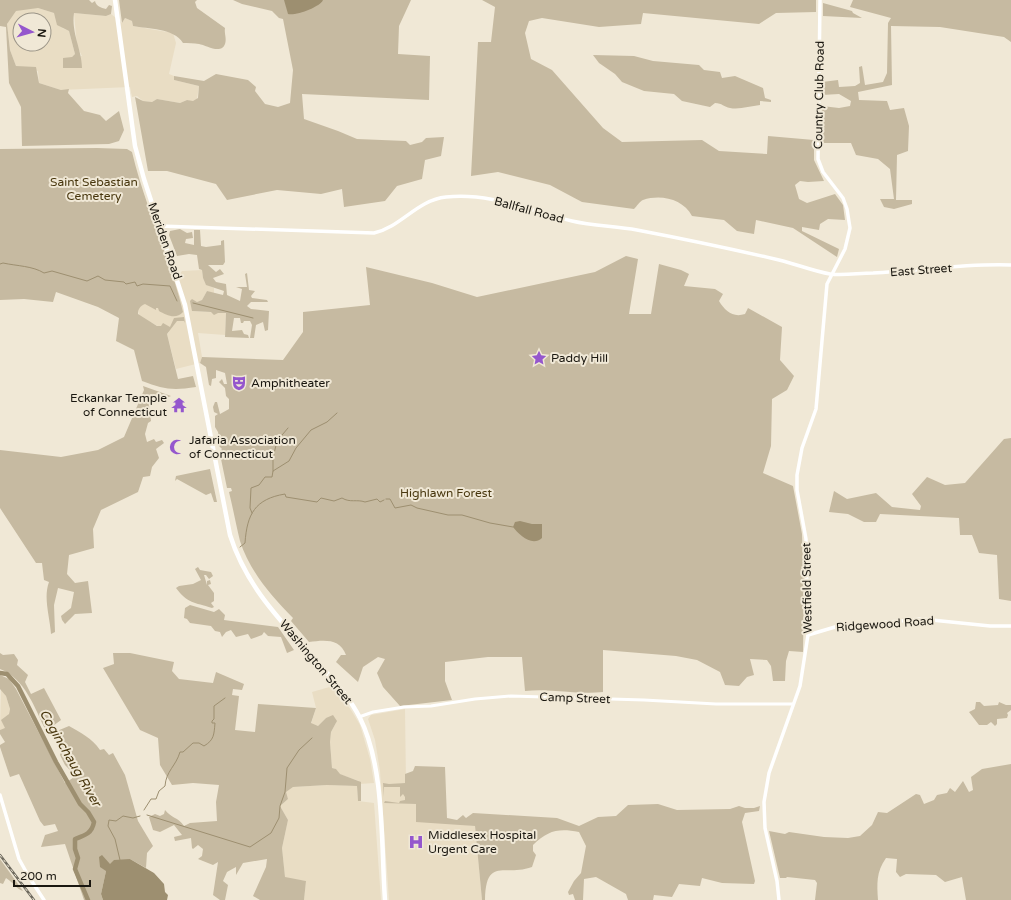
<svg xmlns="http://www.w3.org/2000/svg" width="1011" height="900" font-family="'Varela Round',sans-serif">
	<rect width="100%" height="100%" fill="#f0e8d6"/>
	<!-- built -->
	<g fill="#e9ddc4" fill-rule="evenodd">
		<path d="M 27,8 L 38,8 L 54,13 L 62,28 L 69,31 L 75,54 L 72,57 L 82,56 L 77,46 L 74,13 L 106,16 L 111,14 L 122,23 L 125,18 L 132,21 L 133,26 L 173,33 L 176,43 L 169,74 L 174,76 L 174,80 L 199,86 L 197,99 L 193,102 L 187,100 L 180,103 L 157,99 L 152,102 L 143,101 L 137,96 L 132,97 L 130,87 L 61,90 L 39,83 L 38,71 L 16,66 L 10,50 L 7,24 L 15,11 ZM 20,20 L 44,20 L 44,44 L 20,44 Z"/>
		<polygon points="202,270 203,278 206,284 214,288 214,294 207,291 202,300 197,302 192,300 192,311 226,313 225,335 198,333 202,357 200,363 176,369 167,334 169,332 139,316 136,295 171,286 182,271"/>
		<polygon points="333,686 351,710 360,725 370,759 374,783 360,784 359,781 339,774 336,769 332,768 330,742 331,732 336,723 326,718 318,726 311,724 316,708 312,692"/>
		<polygon points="1,688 6,696 10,709 5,729 0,730"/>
		<polygon points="405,709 406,783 389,785 401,787 406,790 408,803 416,804 457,824 475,826 482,900 389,900 380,771 375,740 368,719 371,715"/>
		<polygon points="327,785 357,786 358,801 374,803 381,900 304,900 306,881 285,878 282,848 288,820 280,806 288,799 285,792 293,787"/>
	</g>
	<!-- green -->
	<g fill="#c6baa1">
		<path d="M 0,0 L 89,0 L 92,3 L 95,1 C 96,6 101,8 106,9 L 109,5 L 112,6 L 111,14 L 106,16 L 74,13 C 71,33 82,50 82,68 L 63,68 L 63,58 L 72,57 L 75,54 L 69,31 L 57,25 L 54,13 L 38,8 L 16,11 L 7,24 L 10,50 L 16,66 L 36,67 L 39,83 L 61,90 L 69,89 L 68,93 L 84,111 L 100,115 L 106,121 L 119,111 L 124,130 L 119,141 L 109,144 L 22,146 L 21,107 L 9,83 L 6,27 L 0,26 Z"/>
		<path d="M 119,0 L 197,0 L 195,2 L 197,8 L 225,28 C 224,33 227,39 225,44 C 221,55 206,45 199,44 C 194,43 188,43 183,43 C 174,28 148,29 133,26 L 132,21 L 125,18 L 122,23 Z"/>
		<polygon points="233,0 411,0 399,26 398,54 430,56 429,100 302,94 304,119 338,131 357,139 406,141 410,145 422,142 426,138 444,137 441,156 425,160 422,179 397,186 385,201 344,207 342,189 321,194 277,190 227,200 216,184 167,171 148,171 135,97 143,101 152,102 157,99 180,103 187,100 193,101 198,98 199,86 174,80 174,76 204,81 216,74 248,80 256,87 255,91 265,104 278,107 290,103 293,70 283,19 279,18 272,11 242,4"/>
		<path d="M 482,0 L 816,0 L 816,12 L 776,13 L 759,24 L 643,13 L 641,24 L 599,27 L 542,18 L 529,21 L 525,33 L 531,59 L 552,70 L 603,128 L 622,142 L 702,140 L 719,151 L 767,154 L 768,136 L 814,140 L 814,160 L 824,181 L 808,182 L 800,181 L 795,185 L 799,199 L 807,203 L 835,194 L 843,205 L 845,220 L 828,219 L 820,224 L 819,230 L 802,227 L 802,231 L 839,249 L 837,257 L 793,228 L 756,220 L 754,234 L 737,231 L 724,220 L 692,216 C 683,199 661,194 643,200 C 640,201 637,206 634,209 L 582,202 L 550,185 L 498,172 L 471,176 L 478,42 L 491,42 L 495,7 Z"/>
		<polygon points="853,0 1011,0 1011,42 1004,37 940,27 891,26 892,85 858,92 859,100 887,101 890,110 904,108 909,126 908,151 897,155 896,200 912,200 912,204 894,209 884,207 880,199 894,199 890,169 878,159 856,155 851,143 821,143 822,106 839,108 850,106 851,101 839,94 822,95 822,82 838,80 839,87 855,86 860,83 859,67 862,66 865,85 883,82 887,73 888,23 891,18 850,7"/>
		<polygon points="823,3 852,11 853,13 862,18 823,16"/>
		<path d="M 593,55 L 634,56 L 653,61 L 699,65 L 704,70 L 720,72 L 722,78 L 735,76 L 763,88 L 765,98 L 771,100 L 771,102 L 760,101 L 760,105 C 750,106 739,110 730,108 C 724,107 722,103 715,103 L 710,107 L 682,101 L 674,94 L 644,91 L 622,82 L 615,74 L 599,63 Z"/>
		<path d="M 97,148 L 127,149 L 132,152 C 145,207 170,258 183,312 C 176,320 166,315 159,311 L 158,308 L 156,308 L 156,310 L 145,304 C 140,306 138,309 138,314 L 157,326 L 161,326 L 163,323 L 170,327 L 174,318 L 184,317 L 185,323 L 184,321 L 177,321 L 167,334 L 178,379 L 193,376 L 196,387 C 172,391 163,389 142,381 L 134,350 L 116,341 L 119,318 L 98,307 L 56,292 L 53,302 L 24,299 L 0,300 L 0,149 Z"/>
		<polygon points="180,229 187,233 192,232 193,238 186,239 185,243 194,245 194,230 200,230 201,246 206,247 221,245 221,241 224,240 225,262 223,265 208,265 216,272 220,269 224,274 213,278 216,282 226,284 227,295 240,301 242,289 236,287 247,287 245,274 247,273 249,290 255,291 251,296 252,298 267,300 268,302 251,302 247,306 251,309 269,311 268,330 265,331 263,322 256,325 254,338 250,338 252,325 250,321 244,321 243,323 241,323 240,318 234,318 232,331 242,330 244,334 248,335 249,338 225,337 226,313 218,313 214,315 211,312 192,311 190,301 192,299 197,302 202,300 207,291 223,295 224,291 206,285 203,278 202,270 199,269 197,255 189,254 177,256 169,235 170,231"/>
		<path d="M 626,256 L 638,259 L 629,314 L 651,314 L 659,264 L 681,270 L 689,274 L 684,286 L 715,289 L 723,294 L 719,301 C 725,311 733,318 745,314 L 748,308 L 782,327 L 780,360 L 794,376 L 787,390 L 772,399 L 771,446 L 763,473 L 793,486 L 802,534 L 804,588 L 803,652 L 789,651 L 786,661 L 785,681 L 773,681 L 771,666 L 767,660 L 750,659 L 754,675 L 747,677 L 739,686 L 725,685 L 720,672 L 697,660 L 676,656 L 603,650 L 603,692 C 577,695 551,688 525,691 L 522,657 L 488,657 L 445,662 L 445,681 L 452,700 L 400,706 L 383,687 L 377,673 L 385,659 L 378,657 L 363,667 L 358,682 L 336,662 L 341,655 L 346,655 C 340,638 324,640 309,642 L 291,621 L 293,618 C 271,596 249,570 240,541 C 236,525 233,508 229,492 L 232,491 L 231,488 L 227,488 L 221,459 L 223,456 L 220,451 L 222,449 L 218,445 L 220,444 L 218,432 L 215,427 L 215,416 L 218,414 L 214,412 L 213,407 L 215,402 L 217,402 L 220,414 L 229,409 L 229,399 L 226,396 L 225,388 L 219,382 L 222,379 L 224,384 L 227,384 L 225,373 L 216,370 L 216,378 L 212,379 L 211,386 L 209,385 L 206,367 L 200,363 L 202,357 L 283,360 L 303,332 L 303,312 L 370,305 L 366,267 L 432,283 L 477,297 L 595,272 Z"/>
		<path d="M 143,386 L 171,396 L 149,405 L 151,421 L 148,423 L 145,434 L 147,442 L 154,439 L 156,442 L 162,440 L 164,443 L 156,449 L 159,458 L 152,467 L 150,476 L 143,477 L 138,492 L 101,510 L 93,529 L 94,548 L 69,555 L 67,574 L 75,583 L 88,581 L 92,613 L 75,614 L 65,624 L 62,620 L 61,616 L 71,608 L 74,592 L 58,588 L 54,605 L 55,632 L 51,634 C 50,617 43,598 49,582 L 44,580 L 42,563 L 36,563 L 0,508 L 0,450 L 61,457 L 98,450 L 124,437 L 144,390 Z"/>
		<polygon points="1011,438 1011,601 999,599 997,555 979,553 972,535 960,535 959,518 880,514 876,522 864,522 848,514 829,512 834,491 847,499 876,493 892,507 920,510 921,506 912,494 927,477 945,485 965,483 1004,439"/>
		<polygon points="210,469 217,502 214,502 211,493 206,495 177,479 175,481 176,476"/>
		<path d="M 198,567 L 200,570 L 211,572 L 213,576 L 209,579 L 206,575 L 204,575 L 207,585 L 207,581 L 210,580 L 211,584 L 208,585 L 214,593 L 214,601 L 211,603 L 214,607 L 212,608 C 194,602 188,604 176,588 L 179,586 L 193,584 L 201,580 L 195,569 Z"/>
		<polygon points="190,605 214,612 219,609 225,615 224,620 278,627 294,650 287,653 281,637 268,636 264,632 262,635 251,639 248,634 236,637 231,630 226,632 222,637 220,632 215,631 211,626 190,623 187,619 184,618 185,608"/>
		<path d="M 0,653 L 3,655 L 14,654 L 18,660 L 17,665 L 28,675 L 25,682 L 31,694 L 44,688 L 61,720 L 46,731 C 35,709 25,678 0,669 Z"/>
		<path d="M 113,653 L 130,653 L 174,662 L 172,671 L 179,679 L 213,683 L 216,672 L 244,684 L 242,690 L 233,689 L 232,695 L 239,696 L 235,730 L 255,732 L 258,704 L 316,708 L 311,723 L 318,726 L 326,718 L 333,715 L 337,721 L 331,732 L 330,742 L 332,768 L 336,769 L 340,774 L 361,782 L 361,801 L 358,801 L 357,786 L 327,785 L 293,787 L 286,792 L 288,799 L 280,806 L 288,820 L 282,848 L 285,877 L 306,881 L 304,900 L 260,900 L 253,896 L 266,867 L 267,859 L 243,863 L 236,875 L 236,867 L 227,872 L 223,881 L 228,885 L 225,900 L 220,900 L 213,895 L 218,862 L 213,865 L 198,859 L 202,856 L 203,849 L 198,845 L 193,849 L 192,848 L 191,838 L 175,841 L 174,837 L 182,835 L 174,825 L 160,832 L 153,830 L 149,817 L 155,814 L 160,816 L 164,814 L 165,810 C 171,818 178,817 184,826 L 190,823 L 217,821 L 216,802 L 219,785 L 193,783 L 172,785 L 160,765 L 158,738 L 140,730 L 103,668 L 114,664 Z"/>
		<path d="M 0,675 L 9,679 L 16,689 L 65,783 L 76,776 L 65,765 L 60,755 L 62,747 L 57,731 L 69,726 C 81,733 92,738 100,750 L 104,749 L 109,755 L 113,753 L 125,775 L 138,821 L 153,846 L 147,853 L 146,868 L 130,859 L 106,871 L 101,894 L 103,900 L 84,900 L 65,844 L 41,847 L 45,835 L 58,831 L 55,824 L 44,826 L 40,821 L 19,774 L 10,777 L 0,747 L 0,745 L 5,742 L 0,734 L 0,730 L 5,728 L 1,720 L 9,714 L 10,709 L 6,696 L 0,689 Z"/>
		<polygon points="976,702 980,702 984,706 998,705 999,702 1006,705 1011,705 1011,710 1007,713 1008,715 1007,718 997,719 997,724 995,726 991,722 987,725 979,725 969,712 975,709"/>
		<path d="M 1011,764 L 1011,900 L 966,900 L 962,877 L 945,882 L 936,875 L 906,874 L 900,877 L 896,872 L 897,859 L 886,858 C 876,872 877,884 878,900 L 815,900 L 817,883 L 815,880 L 787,877 L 786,878 L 780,878 L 769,831 L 785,834 L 789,832 L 824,837 L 848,838 L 860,836 L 872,825 L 878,812 L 887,813 L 916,794 L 920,795 L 924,804 L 934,800 L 937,795 L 947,793 L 950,788 L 955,792 L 963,781 L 969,792 L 973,790 L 971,777 L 982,769 Z"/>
		<path d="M 415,766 L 445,767 L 447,818 L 457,820 L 463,815 L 466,818 L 473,813 L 557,818 L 579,826 L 598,817 L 616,816 L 628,805 L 658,804 L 677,810 L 730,809 L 739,806 L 745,808 L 754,808 L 760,806 L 759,811 L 745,813 L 742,822 L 755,881 L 754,884 L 722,883 L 702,878 L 700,886 L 679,884 L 672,897 L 654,895 L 653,900 L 628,900 L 626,894 L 596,877 L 584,879 L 583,900 L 575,900 L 573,894 L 569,895 L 568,892 L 574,881 L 581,873 L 586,846 L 579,832 C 559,828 548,830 533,845 L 533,851 L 536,855 L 532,867 C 504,877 486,856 485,900 L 482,900 L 475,826 L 416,822 L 416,804 L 384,803 L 385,801 L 399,803 L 400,801 L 405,800 L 405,797 L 403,794 L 400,797 L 400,787 L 384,787 L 384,797 L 383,783 L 389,784 L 405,783 L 405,774 L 413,771 Z"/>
		<path d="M 0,859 L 23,891 C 16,889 13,882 6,878 L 3,884 L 0,883 Z"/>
	</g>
	<!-- water -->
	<g fill="#9d8f70">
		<path d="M 284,0 L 323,0 C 320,7 296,16 288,14 Z"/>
		<path d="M 520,521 L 532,524 L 542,524 L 542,538 C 532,547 519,535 513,527 L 515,522 Z"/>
		<polygon points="102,855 110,864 114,860 130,859 154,873 164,884 165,892 168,895 167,900 103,900 101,894 106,871 100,867 99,857"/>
	</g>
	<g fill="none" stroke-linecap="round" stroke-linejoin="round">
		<!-- stream -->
		<g stroke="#9d8f70" stroke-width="1">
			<path d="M 0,264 L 3,263 C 17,266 33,266 44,273 L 52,271 L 87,281 L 98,276 L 105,280 L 124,282 L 126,284 L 135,282 L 137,286 L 143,284 L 170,286 L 177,301"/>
			<polyline points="193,303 253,318"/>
			<polyline points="273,471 273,458 277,441 288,428"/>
			<polyline points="386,499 390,499 395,508 411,505 417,508 448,515 462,515 490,523 513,527"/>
			<polyline points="252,513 250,508 251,488 259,485 265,477 272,477 273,471 289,461 296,448 311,430 327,422 337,413"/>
			<path d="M 240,547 L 245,543 C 247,514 255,499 285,494 L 286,497 L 317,502 L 321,498 L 334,501 L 342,498 C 350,503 357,499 365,502 L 377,499 L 380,502 L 384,500"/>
			<path d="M 144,810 L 151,799 L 156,799 L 159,791 L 165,786 C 166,771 176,766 180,752 L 183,752 L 193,743 L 199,743 L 204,746 C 214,740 214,735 215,723 L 212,723 L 212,721 L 214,719 L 214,706 L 225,698"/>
			<polyline points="147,815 250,847 271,833 279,818 280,806 285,792 287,768 299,750 312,738"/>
			<polyline points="120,860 115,839 108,826 109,820 116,821 123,816 133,818 140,816"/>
		</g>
		<!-- river -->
		<path stroke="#9d8f70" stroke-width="4.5" d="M 0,673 L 7,674 L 18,686 L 56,762 L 80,804 L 88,812 L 94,822 C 92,833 86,835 75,839 L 75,849 L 78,858 L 75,869 L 88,900"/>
		<!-- tertiary -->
		<polyline stroke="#fff" stroke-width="3" points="359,717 373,712 404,707 431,706 475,699 511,696 644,700 716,704 793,704"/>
		<!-- secondary -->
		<g stroke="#fff" stroke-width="3.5">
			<path d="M 159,226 L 374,233 C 401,227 417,200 446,197 C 490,192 530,211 572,221 C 593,226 615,226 637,230 C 684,239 732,249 779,260 C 796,264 813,271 830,274 C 843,276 859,273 873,273 C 919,271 965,263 1011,265"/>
			<polyline points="808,635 835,627 922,619 990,626 1011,626"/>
			<polyline points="0,795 19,859 29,877 44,900"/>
			<polyline points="779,900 777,881 765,828 764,802 769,773 800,686 808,635 806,539 797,490 797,475 802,448 816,409 827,284 845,249 850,228 847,209 843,198 823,172 818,159 820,0"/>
		</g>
		<!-- trunk -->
		<path stroke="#fff" stroke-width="4.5" d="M 115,0 L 135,146 L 144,179 L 185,305 L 230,535 C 247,589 284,624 320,665 C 335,682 350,698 360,718 C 385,768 381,845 385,900"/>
		<!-- rail casing -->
		<g stroke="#6e6a5e" stroke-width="2.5">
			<polyline id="rail" points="0,855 34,900"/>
		</g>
		<!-- rail -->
		<use href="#rail" stroke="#f0e8d6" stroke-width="1" stroke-dasharray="3" stroke-linecap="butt"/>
	</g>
	<!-- icons -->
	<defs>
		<g id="sight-bare" transform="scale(1.2)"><path d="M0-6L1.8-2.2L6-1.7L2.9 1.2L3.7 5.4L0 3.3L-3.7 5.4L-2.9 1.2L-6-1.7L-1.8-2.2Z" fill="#9557cd" stroke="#f0e8d6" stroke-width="2.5" paint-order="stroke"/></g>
		<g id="theatre-bare" transform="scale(1.2)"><path d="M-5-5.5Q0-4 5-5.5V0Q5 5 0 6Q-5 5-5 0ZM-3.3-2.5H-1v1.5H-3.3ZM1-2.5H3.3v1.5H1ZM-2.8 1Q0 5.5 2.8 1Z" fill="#9557cd" stroke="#f0e8d6" stroke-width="2.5" paint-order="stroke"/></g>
		<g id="temple-bare" transform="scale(1.2)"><path d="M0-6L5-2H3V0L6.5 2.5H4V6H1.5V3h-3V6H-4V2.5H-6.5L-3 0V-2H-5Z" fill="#9557cd" stroke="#f0e8d6" stroke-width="2.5" paint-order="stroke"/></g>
		<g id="mosque-bare" transform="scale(1.2)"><path d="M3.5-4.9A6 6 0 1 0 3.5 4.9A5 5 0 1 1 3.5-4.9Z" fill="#9557cd" stroke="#f0e8d6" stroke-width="2.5" paint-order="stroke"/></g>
		<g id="hospital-bare" transform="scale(1.2)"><path d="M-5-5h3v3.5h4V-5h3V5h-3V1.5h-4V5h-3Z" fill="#9557cd" stroke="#f0e8d6" stroke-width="2.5" paint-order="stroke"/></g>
	</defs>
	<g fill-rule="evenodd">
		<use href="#sight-bare" x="539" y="358"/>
		<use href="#theatre-bare" x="239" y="383"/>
		<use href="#temple-bare" x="179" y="405"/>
		<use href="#mosque-bare" x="177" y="447"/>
		<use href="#hospital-bare" x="416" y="842"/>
	</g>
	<g text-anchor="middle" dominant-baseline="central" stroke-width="4" stroke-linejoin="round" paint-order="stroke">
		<!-- street labels -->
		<g font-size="12" fill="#1a1710" stroke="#f0e8d6">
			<text transform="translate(819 95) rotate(-89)">Country Club Road</text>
			<text transform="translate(529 210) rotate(15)">Ballfall Road</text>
			<text transform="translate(165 241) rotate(71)">Meriden Road</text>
			<text transform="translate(921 270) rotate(-4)">East Street</text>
			<text transform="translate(807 588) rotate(-91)">Westfield Street</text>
			<text transform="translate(885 624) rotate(-4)">Ridgewood Road</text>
			<text transform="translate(316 662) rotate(50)">Washington Street</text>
			<text transform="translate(575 698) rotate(2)">Camp Street</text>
		</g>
		<!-- park labels -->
		<g font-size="12" fill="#48370e" stroke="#f0e8d6">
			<text x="94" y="182">Saint Sebastian<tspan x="94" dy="14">Cemetery</tspan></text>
			<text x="446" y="493">Highlawn Forest</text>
		</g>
		<!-- poi labels -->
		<g font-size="12" fill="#1a1710" stroke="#f0e8d6" text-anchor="start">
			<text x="551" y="358">Paddy Hill</text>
			<text x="251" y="383">Amphitheater</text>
			<text x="167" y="398" text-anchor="end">Eckankar Temple<tspan x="167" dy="14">of Connecticut</tspan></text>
			<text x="189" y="440">Jafaria Association<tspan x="189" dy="14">of Connecticut</tspan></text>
			<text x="428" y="835">Middlesex Hospital<tspan x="428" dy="14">Urgent Care</tspan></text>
		</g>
		<!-- water labels -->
		<g font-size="13" font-style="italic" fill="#48360d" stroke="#f0e8d6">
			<text transform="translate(70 758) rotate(60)">Coginchaug River</text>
		</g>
	</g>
	<!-- north arrow -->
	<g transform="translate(32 32) rotate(96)"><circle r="19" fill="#f0e8d6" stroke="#9a9487"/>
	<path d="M0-3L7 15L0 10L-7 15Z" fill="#9557cd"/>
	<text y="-6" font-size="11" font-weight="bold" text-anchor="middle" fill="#1a1710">N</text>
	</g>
	<!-- scale -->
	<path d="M14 880v6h76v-6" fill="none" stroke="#1a1710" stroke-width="2"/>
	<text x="20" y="880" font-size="12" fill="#1a1710" stroke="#f0e8d6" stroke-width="3" paint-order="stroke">200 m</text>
</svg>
